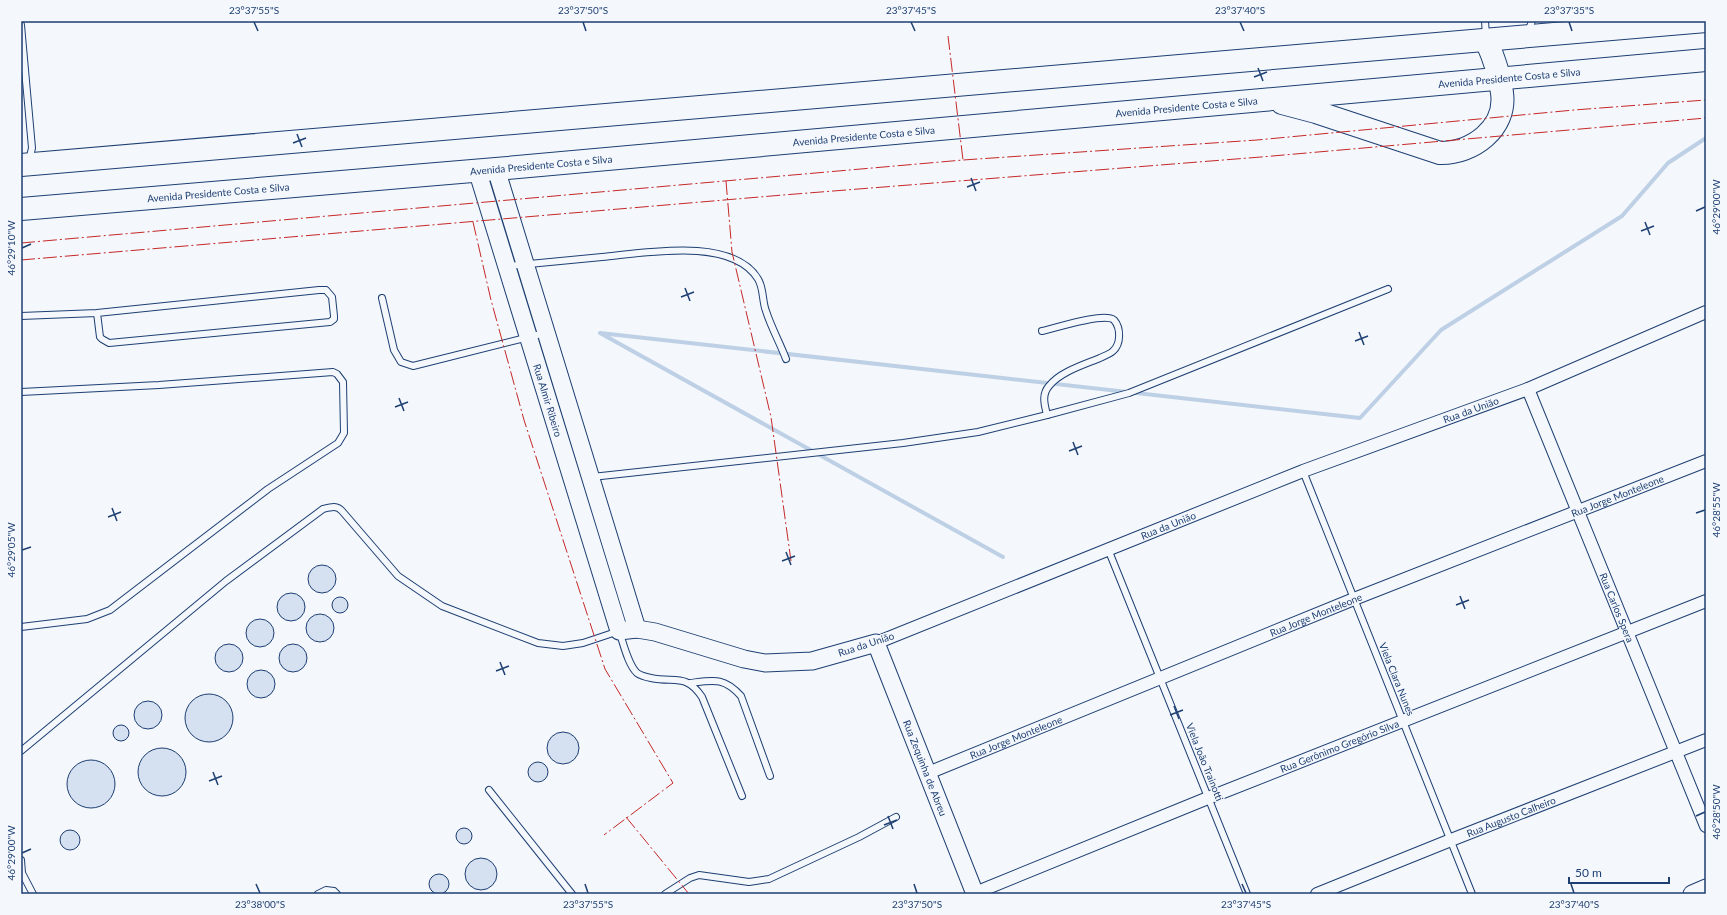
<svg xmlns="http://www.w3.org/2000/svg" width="1727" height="915" font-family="Lato,sans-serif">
	<rect width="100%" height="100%" fill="#f4f7fb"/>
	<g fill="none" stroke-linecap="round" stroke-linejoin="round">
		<!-- stream -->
		<polyline stroke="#bed0e5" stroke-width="4" points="1003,557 600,333 1360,418 1441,330 1622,216 1668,163 1706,138"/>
	</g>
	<!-- building -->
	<g fill="#d5e0f0" stroke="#1d3f73">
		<circle cx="322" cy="579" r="14"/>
		<circle cx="291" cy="607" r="14"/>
		<circle cx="340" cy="605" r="8"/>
		<circle cx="320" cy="628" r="14"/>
		<circle cx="260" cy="633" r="14"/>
		<circle cx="293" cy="658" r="14"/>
		<circle cx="229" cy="658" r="14"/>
		<circle cx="261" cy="684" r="14"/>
		<circle cx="209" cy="718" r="24"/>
		<circle cx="148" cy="715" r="14"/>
		<circle cx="121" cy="733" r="8"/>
		<circle cx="563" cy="748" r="16"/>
		<circle cx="162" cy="772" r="24"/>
		<circle cx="91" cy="784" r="24"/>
		<circle cx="538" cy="772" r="10"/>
		<circle cx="464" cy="836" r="8"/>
		<circle cx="70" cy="840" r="10"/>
		<circle cx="481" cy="874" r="16"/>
		<circle cx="439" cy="884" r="10"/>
	</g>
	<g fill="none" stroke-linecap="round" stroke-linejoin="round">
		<!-- lane casing -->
		<g stroke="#1d3f73" stroke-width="8">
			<g id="lane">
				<polyline points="1485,21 1486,36"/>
				<polyline points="21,25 32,148 29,161"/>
				<polyline points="1528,32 1532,21"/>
				<path d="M 508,266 C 540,263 571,260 602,257 C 644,253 732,236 758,279 C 764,289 762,301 766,311 C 771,327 780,343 786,359"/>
				<polyline points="382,298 394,350 401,362 413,366 545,333"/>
				<polyline points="21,316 97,313 319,290 326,290 332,297 334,316 334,319 330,322 109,343 102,339 100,337 97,313"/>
				<path d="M 1042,331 C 1056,328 1104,312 1114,320 C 1121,328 1121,344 1113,351 C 1110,354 1104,356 1100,358 C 1083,365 1060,372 1049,386 C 1041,395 1045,406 1047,415"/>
				<polyline points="21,392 159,385 333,372 337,374 343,382 344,433 338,443 268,489 110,610 87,619 21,627"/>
				<polyline points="1303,471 1472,894"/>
				<polyline points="592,477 903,443 978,432 1047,415 1129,393 1388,289"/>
				<polyline points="1108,549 1247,894"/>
				<path d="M 690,683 C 714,680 724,677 741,696 L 770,776"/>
				<path d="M 21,751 L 226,581 L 323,509 C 331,507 337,505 342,511 L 398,576 L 442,606 L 538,643 L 563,646 L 583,643 L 619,631 C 623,642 628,665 637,673 C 641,676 646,677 651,678 C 675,683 686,673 702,697 L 742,796"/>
				<polyline points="489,790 572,894"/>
				<polyline points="21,860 22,873"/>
				<polyline points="21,873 22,873 33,894"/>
				<polyline points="318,894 326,890 334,891 337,894"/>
				<polyline points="665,894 690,878 699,875 749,882 769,879 859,837 896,817"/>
			</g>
		</g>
		<!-- street casing -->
		<g stroke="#1d3f73" stroke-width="14">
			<g id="street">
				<path id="s1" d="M 1528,389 L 1706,826"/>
				<path id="s2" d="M 876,643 L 1303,471 L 1528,389 L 1706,312"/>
				<path id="s3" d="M 928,773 L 1354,599 L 1706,461"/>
				<path id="s4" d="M 975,893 L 1208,798 L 1706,601"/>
				<path id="s5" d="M 1317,894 L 1451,840 L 1706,740"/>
			</g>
		</g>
		<!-- secondary casing -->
		<g stroke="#1d3f73" stroke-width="19">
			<g id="secondary">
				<polyline points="496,169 637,629"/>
				<path id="s6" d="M 477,170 L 619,631 L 637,629 L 655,632 L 744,659 L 765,663 L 812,661 L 876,643 L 975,894"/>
				<polyline points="1692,894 1706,888"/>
			</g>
		</g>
		<!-- highway casing -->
		<g stroke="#1d3f73" stroke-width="24">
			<g id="highway">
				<path d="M 1282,103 L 1316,112 L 1440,153 C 1472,154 1507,128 1502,93 C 1500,75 1493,56 1486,40"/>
				<polyline points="21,165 1706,21"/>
				<path id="s7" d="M 21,209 L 496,169 L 1706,60"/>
			</g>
		</g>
		<!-- lane -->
		<use href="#lane" stroke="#f4f7fb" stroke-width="6"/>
		<!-- street -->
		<use href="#street" stroke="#f4f7fb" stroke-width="12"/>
		<!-- secondary -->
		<use href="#secondary" stroke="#f4f7fb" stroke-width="17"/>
		<!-- highway -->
		<use href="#highway" stroke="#f4f7fb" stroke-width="22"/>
		<!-- power -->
		<g stroke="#c62828" stroke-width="1" stroke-dasharray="14 3 2 3" stroke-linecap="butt">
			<polyline points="948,36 963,160"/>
			<polyline points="726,181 732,252 771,417 791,561"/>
			<polyline points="473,222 491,300 524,420 605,669 673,783 604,835"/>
			<polyline points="21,243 963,160 1257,140 1574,110 1706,100"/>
			<polyline points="21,260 783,195 1261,157 1706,118"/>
			<polyline points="626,817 689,894"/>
		</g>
	</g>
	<!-- ticks -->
	<path fill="none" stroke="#1d3f73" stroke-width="1.5" d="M 254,22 L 258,31M 583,22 L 586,31M 911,22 L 915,31M 1240,22 L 1244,31M 1569,22 L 1572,31M 1258,68 L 1263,81M 1254,77 L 1267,72M 297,134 L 302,147M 293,143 L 306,138M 971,178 L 976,191M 967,187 L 980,182M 1696,211 L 1705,207M 1645,222 L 1650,235M 1641,231 L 1654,226M 22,248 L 31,244M 685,288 L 690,301M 681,297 L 694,292M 1359,332 L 1364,345M 1355,341 L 1368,336M 399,398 L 404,411M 395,407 L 408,402M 1073,442 L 1078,455M 1069,451 L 1082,446M 112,508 L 117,521M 1696,513 L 1705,510M 108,517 L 121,512M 22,550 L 31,547M 786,552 L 791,565M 782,561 L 795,556M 1460,596 L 1465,609M 1456,605 L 1469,600M 500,662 L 505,675M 496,671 L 509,666M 1174,706 L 1179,719M 1170,715 L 1183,710M 213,772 L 218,785M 209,781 L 222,776M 888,816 L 893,829M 1696,816 L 1705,812M 884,825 L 897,820M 22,853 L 31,849M 256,884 L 260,893M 585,884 L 588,893M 914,884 L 917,893M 1242,884 L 1246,893M 1571,884 L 1574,893"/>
	<g text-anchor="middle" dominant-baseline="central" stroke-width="3" stroke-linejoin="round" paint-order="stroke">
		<!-- street labels -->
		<g font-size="10" fill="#1d3f73" stroke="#f4f7fb">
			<text stroke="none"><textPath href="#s7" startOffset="1494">Avenida Presidente Costa e Silva</textPath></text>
			<text stroke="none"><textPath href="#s7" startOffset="1170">Avenida Presidente Costa e Silva</textPath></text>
			<text stroke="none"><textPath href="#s7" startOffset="846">Avenida Presidente Costa e Silva</textPath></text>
			<text stroke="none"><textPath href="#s7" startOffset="522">Avenida Presidente Costa e Silva</textPath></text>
			<text stroke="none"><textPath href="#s7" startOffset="198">Avenida Presidente Costa e Silva</textPath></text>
			<text stroke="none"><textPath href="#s6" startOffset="241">Rua Almir Ribeiro</textPath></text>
			<text stroke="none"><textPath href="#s2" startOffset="639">Rua da União</textPath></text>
			<text stroke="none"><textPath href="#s3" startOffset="743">Rua Jorge Monteleone</textPath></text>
			<text stroke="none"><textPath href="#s2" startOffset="315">Rua da União</textPath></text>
			<text stroke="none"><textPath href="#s1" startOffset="236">Rua Carlos Spera</textPath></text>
			<text stroke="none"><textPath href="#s3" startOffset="419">Rua Jorge Monteleone</textPath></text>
			<text transform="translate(866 644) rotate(-18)">Rua da União</text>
			<text transform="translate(1397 679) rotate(68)">Viela Clara Nunes</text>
			<text stroke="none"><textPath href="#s3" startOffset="95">Rua Jorge Monteleone</textPath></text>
			<text stroke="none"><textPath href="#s4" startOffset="393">Rua Gerônimo Gregório Silva</textPath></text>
			<text transform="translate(1205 762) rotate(68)">Viela João Trainotti</text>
			<text stroke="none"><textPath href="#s6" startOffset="881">Rua Zequinha de Abreu</textPath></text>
			<text stroke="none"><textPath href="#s5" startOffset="209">Rua Augusto Calheiro</textPath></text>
		</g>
	</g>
	<!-- border -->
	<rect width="1727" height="915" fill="none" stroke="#f4f7fb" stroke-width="44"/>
	<!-- scale -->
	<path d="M1569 877v6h100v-6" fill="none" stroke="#1d3f73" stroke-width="2"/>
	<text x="1575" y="877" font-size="12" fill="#1d3f73" stroke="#f4f7fb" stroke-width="3" paint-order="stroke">50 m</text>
	<rect x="22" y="22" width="1683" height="871" fill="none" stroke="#1d3f73" stroke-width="1.5"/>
	<g font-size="10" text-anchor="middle" fill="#1d3f73">
		<text x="254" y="14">23°37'55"S</text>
		<text x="583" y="14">23°37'50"S</text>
		<text x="911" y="14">23°37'45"S</text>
		<text x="1240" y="14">23°37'40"S</text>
		<text x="1569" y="14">23°37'35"S</text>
		<text transform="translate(1716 207) rotate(-90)" y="4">46°29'00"W</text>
		<text transform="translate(11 248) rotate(-90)" y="4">46°29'10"W</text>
		<text transform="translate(1716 510) rotate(-90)" y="4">46°28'55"W</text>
		<text transform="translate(11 550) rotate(-90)" y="4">46°29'05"W</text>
		<text transform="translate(1716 812) rotate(-90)" y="4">46°28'50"W</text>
		<text transform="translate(11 853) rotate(-90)" y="4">46°29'00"W</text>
		<text x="260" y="908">23°38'00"S</text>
		<text x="588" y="908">23°37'55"S</text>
		<text x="917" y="908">23°37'50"S</text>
		<text x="1246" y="908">23°37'45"S</text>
		<text x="1574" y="908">23°37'40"S</text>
	</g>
</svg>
